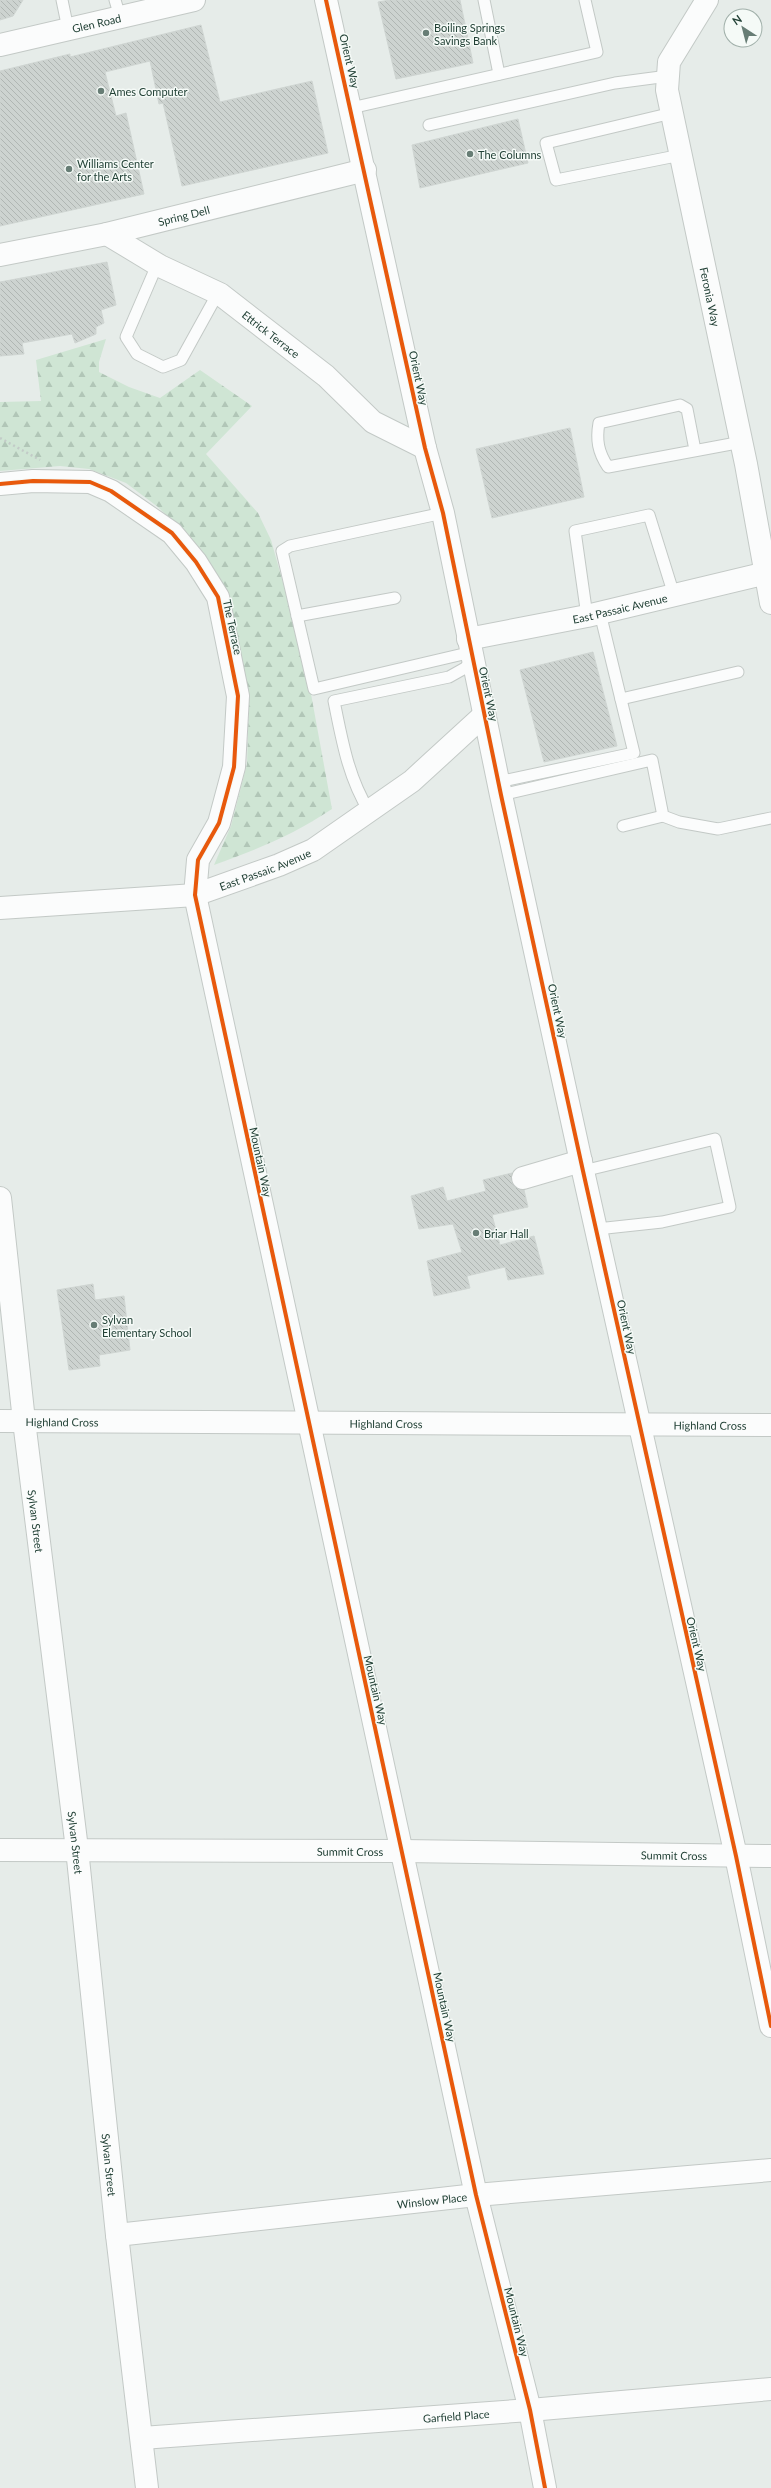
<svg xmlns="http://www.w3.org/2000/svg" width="771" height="2488" font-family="Lato,sans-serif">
	<defs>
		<pattern id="forest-firs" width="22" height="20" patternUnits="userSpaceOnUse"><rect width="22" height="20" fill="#cfe5d4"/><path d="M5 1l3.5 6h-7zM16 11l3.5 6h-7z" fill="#b1c6b7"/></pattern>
		<pattern id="building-back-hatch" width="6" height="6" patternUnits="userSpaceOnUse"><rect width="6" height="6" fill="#cdd3d0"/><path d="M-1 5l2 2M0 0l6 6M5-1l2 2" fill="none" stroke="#b0b6b3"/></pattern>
	</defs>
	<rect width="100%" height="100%" fill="#e6ece9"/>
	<!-- forest -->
	<path fill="url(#forest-firs)" d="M 106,339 L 99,362 L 99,372 L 129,387 L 160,398 L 200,370 L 252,406 L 206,454 L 258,513 L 271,540 L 305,661 L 332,809 C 293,835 258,849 214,865 L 231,826 L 247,764 L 249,698 L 237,641 L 188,537 L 158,507 L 126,483 L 89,469 L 60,466 L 0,471 L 0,402 L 41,401 L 36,360 Z"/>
	<!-- building -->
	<g fill="url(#building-back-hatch)" stroke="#cfd5d2">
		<polygon points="0,0 23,0 13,16 0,20"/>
		<polygon points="390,0 460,0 473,63 396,79 378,2"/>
		<polygon points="201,25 220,102 312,81 328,153 182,186 163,103 159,104 150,61 105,72 116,116 126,113 144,194 0,226 0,71 70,54 70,57"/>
		<polygon points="518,119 528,163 420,188 412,145"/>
		<polygon points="107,262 116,305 101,310 104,323 96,327 96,334 75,343 72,334 22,343 24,354 0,356 0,282"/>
		<polygon points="570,428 584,497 492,518 476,449"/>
		<polygon points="593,652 617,746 544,762 520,670"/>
		<polygon points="512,1173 511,1182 515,1187 524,1190 528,1207 492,1215 500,1245 534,1236 544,1274 508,1280 505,1267 467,1276 470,1288 434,1296 427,1261 462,1252 453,1224 419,1229 411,1196 443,1187 447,1201 486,1191 483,1180"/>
		<polygon points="93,1284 95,1300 124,1296 130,1350 99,1355 100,1366 69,1370 57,1290"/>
	</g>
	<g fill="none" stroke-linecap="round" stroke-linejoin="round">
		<!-- service casing -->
		<g stroke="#c3c9c6" stroke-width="13">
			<g id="service">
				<polyline points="62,0 68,29"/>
				<polyline points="115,0 120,17"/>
				<polyline points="484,0 499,74"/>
				<polyline points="351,108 597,52 585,0"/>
				<polyline points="672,113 546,143 556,180 681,155"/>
				<polyline points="429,125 615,83 668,76"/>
				<polyline points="157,265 126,337 137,354 163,367 181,360 218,293"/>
				<path d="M 695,450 L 687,409 L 680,405 L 599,423 C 596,440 598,452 608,467 L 742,442"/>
				<polyline points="443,513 290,546 282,551 314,689 472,652"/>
				<polyline points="297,616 395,598"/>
				<polyline points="587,616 575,531 649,515 674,595"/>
				<polyline points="621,699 738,672"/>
				<polyline points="498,782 634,753 600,613"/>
				<polyline points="501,795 652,760 663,816 679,822 718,829 771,818"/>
				<path d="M 369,811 C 348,777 342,740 334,701 L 449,677 L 465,668 L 472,660"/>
				<polyline points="623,826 663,816"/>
				<polyline points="583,1171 715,1139 730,1207 662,1222 597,1229"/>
			</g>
		</g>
		<!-- minor casing -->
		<g stroke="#c3c9c6" stroke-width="24">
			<g id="minor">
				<path id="s1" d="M 707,0 L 669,62 L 667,90 L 746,464 L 771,603"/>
				<path id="s2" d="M 0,45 L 194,0"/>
				<path id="s3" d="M 107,234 L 160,266 L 220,294 L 326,376 L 373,422 L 425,448"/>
				<path id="s4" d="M 0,255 L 107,234 L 365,170"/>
				<polyline points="0,484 33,481 90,482 111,491 172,533 196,562 218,597 238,696 234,767 219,823 198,860 195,895 476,2195 530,2410 545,2488"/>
				<path id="s5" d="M 468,639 L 587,616 L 771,572"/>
				<path id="s6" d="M 0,908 L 195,895 L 279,865 L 313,850 L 412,781 L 484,715"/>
				<polyline points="523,1178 581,1161"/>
				<path id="s7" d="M 0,1198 L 24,1421 L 77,1849 L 117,2235 L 147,2488"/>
				<path id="s8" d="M 0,1421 L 771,1425"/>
				<path id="s9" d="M 0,1850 L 403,1851 L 771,1856"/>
				<path id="s10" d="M 117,2235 L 476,2195 L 771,2170"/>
				<path id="s11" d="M 142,2438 L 530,2410 L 771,2389"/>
			</g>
		</g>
		<!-- tertiary casing -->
		<g stroke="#c3c9c6" stroke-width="24">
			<polyline id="tertiary" points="326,0 425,448 443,513 501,795 583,1171 736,1856 771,2026"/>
		</g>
		<!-- path -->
		<polyline stroke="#c2cbc7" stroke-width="2.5" stroke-dasharray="2 3" stroke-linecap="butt" points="0,438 40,460"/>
		<!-- service -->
		<use href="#service" stroke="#fbfcfc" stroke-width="11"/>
		<!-- minor -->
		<use href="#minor" stroke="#fbfcfc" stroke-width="22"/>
		<!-- tertiary -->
		<use href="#tertiary" stroke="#fbfcfc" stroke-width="22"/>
		<!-- cycleway casing -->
		<g stroke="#f5faf7" stroke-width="6">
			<g id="cycleway">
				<polyline points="326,0 425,448 443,513 501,795 583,1171 736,1856 771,2026"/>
				<polyline points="0,484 33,481 90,482 111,491 172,533 196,562 218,597 238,696 234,767 219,823 198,860 195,895 476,2195 530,2410 545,2488"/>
			</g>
		</g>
		<!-- cycleway -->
		<use href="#cycleway" stroke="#e8590c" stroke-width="4"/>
	</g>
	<!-- markers -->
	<g fill="#677d75" stroke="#f5faf7" stroke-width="1.5">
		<circle cx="426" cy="33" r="4"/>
		<circle cx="101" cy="91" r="4"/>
		<circle cx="470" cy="154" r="4"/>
		<circle cx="69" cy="169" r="4"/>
		<circle cx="476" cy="1233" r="4"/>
		<circle cx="94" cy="1325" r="4"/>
	</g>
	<g text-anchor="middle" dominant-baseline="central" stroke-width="3" stroke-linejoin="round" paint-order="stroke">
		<!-- street labels -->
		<g font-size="11" fill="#224136" stroke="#f5faf7">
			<text stroke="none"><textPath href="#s2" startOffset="99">Glen Road</textPath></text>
			<text transform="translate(350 61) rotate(77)">Orient Way</text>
			<text stroke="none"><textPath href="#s4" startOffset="188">Spring Dell</textPath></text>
			<text stroke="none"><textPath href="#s1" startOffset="312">Feronia Way</textPath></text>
			<text stroke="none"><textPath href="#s3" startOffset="193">Ettrick Terrace</textPath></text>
			<text transform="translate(419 378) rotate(78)">Orient Way</text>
			<text stroke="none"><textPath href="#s5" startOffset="155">East Passaic Avenue</textPath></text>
			<text transform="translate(233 627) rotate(78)">The Terrace</text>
			<text transform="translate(489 694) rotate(78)">Orient Way</text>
			<text stroke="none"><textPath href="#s6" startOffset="270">East Passaic Avenue</textPath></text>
			<text transform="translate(558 1011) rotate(78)">Orient Way</text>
			<text transform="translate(261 1162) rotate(78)">Mountain Way</text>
			<text transform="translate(627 1327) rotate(78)">Orient Way</text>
			<text stroke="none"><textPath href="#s8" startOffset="62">Highland Cross</textPath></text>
			<text stroke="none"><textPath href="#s8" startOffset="386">Highland Cross</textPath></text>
			<text stroke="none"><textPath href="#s8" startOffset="710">Highland Cross</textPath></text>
			<text stroke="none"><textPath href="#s7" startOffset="325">Sylvan Street</textPath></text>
			<text transform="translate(697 1644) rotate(77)">Orient Way</text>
			<text transform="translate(376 1690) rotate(77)">Mountain Way</text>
			<text stroke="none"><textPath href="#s7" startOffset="649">Sylvan Street</textPath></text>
			<text stroke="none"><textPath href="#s9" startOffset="350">Summit Cross</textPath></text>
			<text stroke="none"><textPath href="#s9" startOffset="674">Summit Cross</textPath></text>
			<text transform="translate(445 2007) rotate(78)">Mountain Way</text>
			<text stroke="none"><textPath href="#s7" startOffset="973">Sylvan Street</textPath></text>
			<text stroke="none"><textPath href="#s10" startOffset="317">Winslow Place</textPath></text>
			<text transform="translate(517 2322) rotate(76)">Mountain Way</text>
			<text stroke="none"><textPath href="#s11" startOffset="315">Garfield Place</textPath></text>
		</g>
		<!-- poi labels -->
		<g font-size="11" fill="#224136" stroke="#f5faf7" text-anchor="start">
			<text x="434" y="27">Boiling Springs<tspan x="434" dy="13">Savings Bank</tspan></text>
			<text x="109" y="91">Ames Computer</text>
			<text x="478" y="154">The Columns</text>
			<text x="77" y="163">Williams Center<tspan x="77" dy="13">for the Arts</tspan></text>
			<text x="484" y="1233">Briar Hall</text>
			<text x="102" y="1319">Sylvan<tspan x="102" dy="13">Elementary School</tspan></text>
		</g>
	</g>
	<!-- north arrow -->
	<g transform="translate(743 28) rotate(324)"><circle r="19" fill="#f5faf7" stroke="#a1b0aa"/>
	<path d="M0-3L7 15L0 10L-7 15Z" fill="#677d75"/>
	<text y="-6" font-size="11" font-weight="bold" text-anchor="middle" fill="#224136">N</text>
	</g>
</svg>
